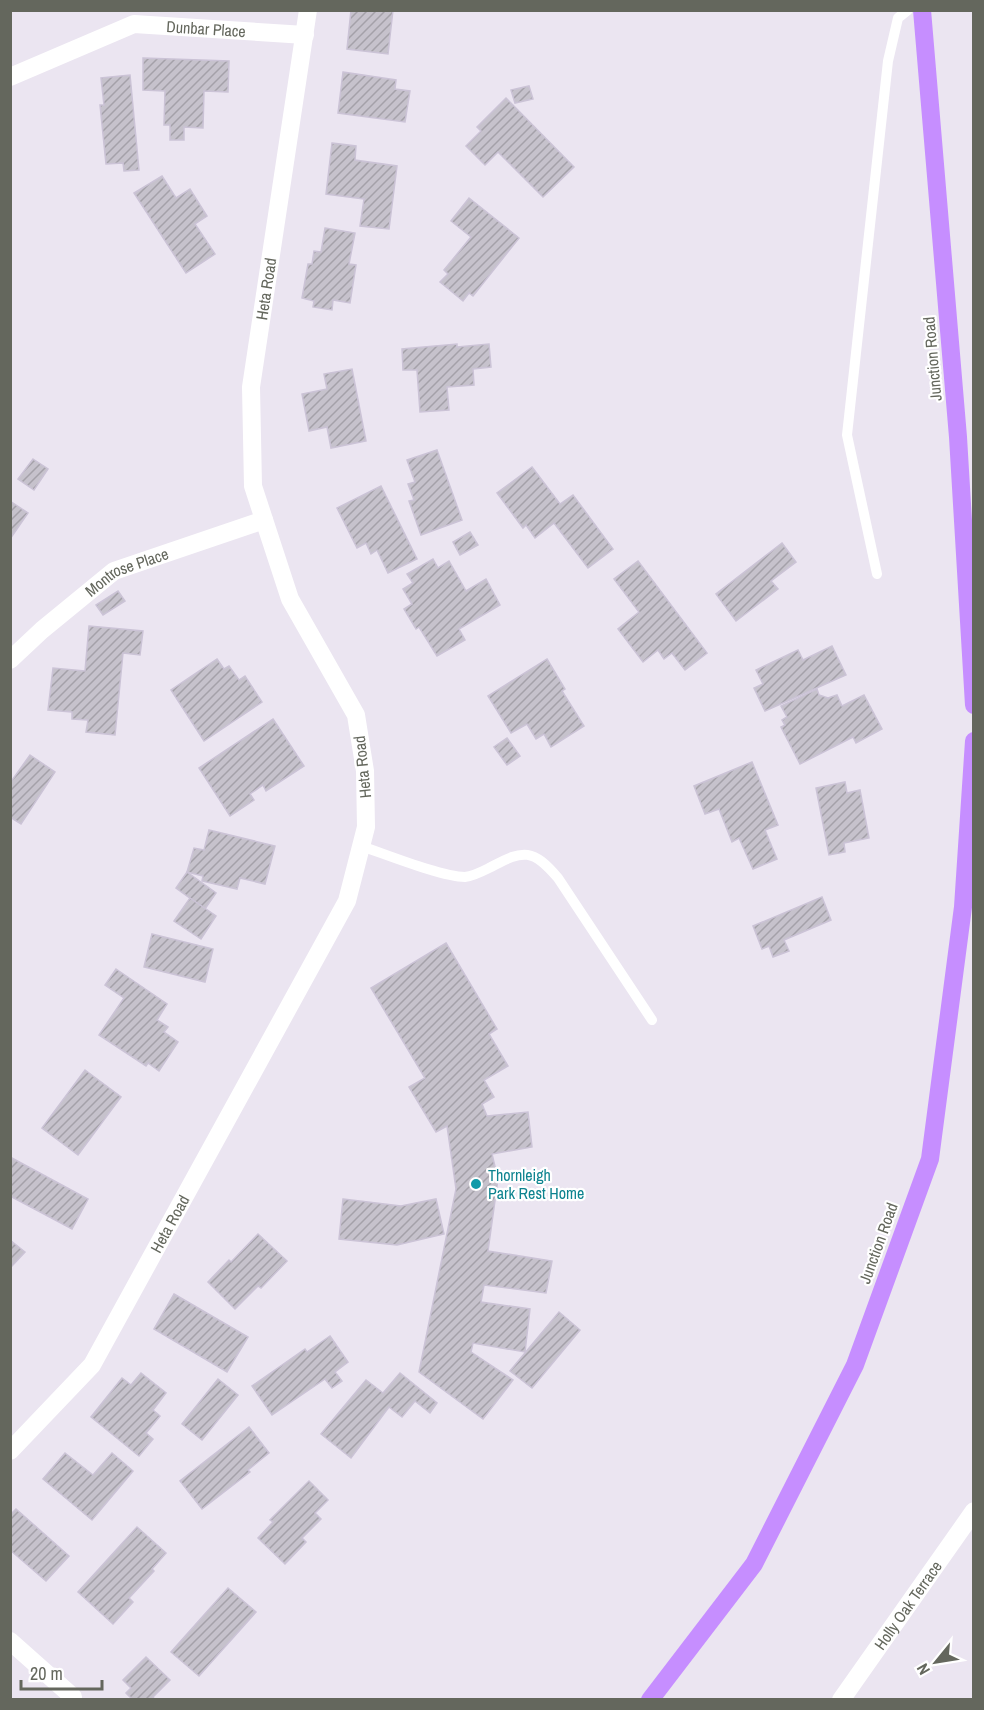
<svg xmlns="http://www.w3.org/2000/svg" width="984" height="1710" font-family="'Archivo Narrow',sans-serif">
	<defs>
		<pattern id="building-hatch" width="6" height="6" patternUnits="userSpaceOnUse" patternTransform="scale(1.5)"><rect width="6" height="6" fill="#c6c2cc"/><path d="M-1 1l2-2M0 6l6-6M5 7l2-2" fill="none" stroke="#a4a1a9"/></pattern>
	</defs>
	<rect width="100%" height="100%" fill="#ebe5f1"/>
	<!-- building -->
	<g fill="url(#building-hatch)" stroke="#cbc3d6" stroke-width="1.5">
		<polygon points="351,10 393,10 388,54 347,49"/>
		<polygon points="143,58 229,61 228,92 204,91 203,128 184,127 184,140 170,140 170,125 164,125 165,91 143,90"/>
		<polygon points="343,72 396,80 395,89 410,91 405,122 338,113"/>
		<polygon points="130,75 139,170 124,171 123,163 106,164 100,105 104,105 101,78"/>
		<polygon points="529,86 533,99 515,103 511,90"/>
		<polygon points="506,98 574,167 543,197 498,152 485,165 466,146 481,131 477,127"/>
		<polygon points="332,143 356,146 355,160 397,166 389,229 360,226 364,199 326,194"/>
		<polygon points="162,176 176,198 190,189 207,216 195,224 215,254 186,273 134,193"/>
		<polygon points="469,198 519,238 473,296 469,293 463,301 440,282 448,274 444,270 471,237 451,221"/>
		<polygon points="325,228 355,233 349,264 356,265 350,303 333,300 332,310 313,307 314,301 302,298 308,264 312,264 314,251 321,252"/>
		<polygon points="457,344 457,347 489,344 491,367 473,369 474,385 447,387 449,410 420,412 417,370 403,370 402,349"/>
		<polygon points="352,369 366,441 331,448 327,427 309,431 302,394 327,389 324,374"/>
		<polygon points="437,450 462,520 421,535 409,501 414,500 408,484 415,482 407,460"/>
		<polygon points="33,459 48,469 34,490 18,479"/>
		<polygon points="532,467 560,504 573,495 613,549 588,568 554,523 535,538 526,525 523,528 497,493"/>
		<polygon points="381,486 417,559 388,573 377,550 371,554 366,543 357,548 337,508"/>
		<polygon points="10,501 28,513 10,539"/>
		<polygon points="470,532 478,545 460,555 453,542"/>
		<polygon points="782,543 796,562 771,581 778,589 736,621 716,594"/>
		<polygon points="433,559 438,568 449,561 466,591 486,579 500,605 459,629 465,640 437,656 419,627 416,629 404,609 412,604 403,589 413,583 407,574"/>
		<polygon points="638,561 707,653 685,670 672,653 664,659 658,650 643,662 618,629 639,612 614,579"/>
		<polygon points="118,591 125,601 103,615 96,605"/>
		<polygon points="89,626 143,631 140,655 123,653 115,735 86,732 88,720 72,719 72,712 48,710 53,668 85,671"/>
		<polygon points="832,646 846,675 765,711 754,688 763,684 756,670 798,650 803,660"/>
		<polygon points="217,659 224,669 229,666 239,680 245,676 262,702 204,741 171,690"/>
		<polygon points="547,659 565,689 562,691 584,726 551,747 544,734 536,739 527,724 511,733 488,696"/>
		<polygon points="817,689 819,695 828,698 837,695 842,706 864,695 882,729 856,743 853,737 800,764 781,727 785,725 782,720 787,717 781,706"/>
		<polygon points="273,719 304,766 266,791 263,785 250,794 254,800 230,816 199,768"/>
		<polygon points="507,738 520,756 507,765 494,747"/>
		<polygon points="30,755 55,772 21,824 10,817 10,783"/>
		<polygon points="752,762 778,825 765,830 777,859 753,869 739,838 732,842 719,809 705,814 694,786"/>
		<polygon points="845,782 847,793 860,790 869,838 844,843 845,852 829,855 816,788"/>
		<polygon points="209,830 275,846 265,884 240,878 237,889 202,881 203,876 187,872 194,848 204,850"/>
		<polygon points="187,872 216,893 205,909 176,888"/>
		<polygon points="822,897 831,920 784,940 789,951 773,957 769,946 762,949 753,926"/>
		<polygon points="190,898 216,916 201,939 174,921"/>
		<polygon points="152,934 213,949 205,982 144,967"/>
		<polygon points="446,943 497,1029 489,1034 508,1066 484,1080 494,1097 482,1104 487,1116 528,1112 532,1147 492,1154 498,1179 488,1251 552,1261 546,1293 484,1285 481,1302 530,1309 525,1352 473,1343 471,1352 513,1380 483,1419 419,1372 456,1189 447,1126 436,1132 409,1087 425,1078 371,988"/>
		<polygon points="116,969 167,1004 157,1020 168,1027 164,1032 178,1042 159,1071 148,1063 146,1066 99,1035 124,998 105,985"/>
		<polygon points="85,1070 121,1097 78,1155 42,1128"/>
		<polygon points="10,1157 88,1199 72,1229 10,1196"/>
		<polygon points="343,1199 401,1206 436,1199 444,1234 397,1245 339,1239"/>
		<polygon points="258,1234 287,1261 261,1288 258,1286 235,1309 208,1282 229,1260 231,1262"/>
		<polygon points="10,1240 25,1252 10,1268"/>
		<polygon points="174,1294 248,1337 227,1372 154,1329"/>
		<polygon points="559,1312 580,1330 532,1388 510,1371"/>
		<polygon points="330,1336 348,1362 335,1372 342,1381 332,1388 325,1379 272,1415 252,1386 305,1349 307,1352"/>
		<polygon points="141,1373 166,1393 153,1410 160,1416 146,1433 153,1439 139,1456 91,1417 122,1378 131,1385"/>
		<polygon points="400,1373 437,1403 430,1413 415,1401 402,1417 389,1407 351,1458 321,1434 366,1380 383,1393"/>
		<polygon points="218,1379 238,1395 202,1440 182,1424"/>
		<polygon points="249,1427 269,1453 248,1470 250,1472 202,1509 180,1481"/>
		<polygon points="65,1453 93,1475 112,1453 133,1471 92,1520 43,1479"/>
		<polygon points="309,1481 328,1500 315,1513 321,1519 302,1538 306,1542 285,1564 258,1538 273,1522 270,1520"/>
		<polygon points="16,1509 69,1556 46,1581 10,1550 10,1515"/>
		<polygon points="137,1527 166,1553 152,1569 154,1571 129,1598 133,1602 113,1624 78,1592"/>
		<polygon points="228,1588 256,1612 199,1676 171,1652"/>
		<polygon points="146,1657 170,1680 153,1697 155,1700 133,1700 126,1693 131,1688 123,1680"/>
	</g>
	<g fill="none" stroke-linecap="round" stroke-linejoin="round">
		<!-- lane -->
		<g stroke="#fff" stroke-width="10">
			<polyline points="877,574 847,435 888,61 898,18 908,10"/>
			<path d="M 361,846 C 385,854 442,877 465,877 C 474,876 483,871 491,867 C 524,849 533,849 558,878 L 652,1020"/>
		</g>
		<!-- street -->
		<g stroke="#fff" stroke-width="18">
			<path id="s1" d="M 10,77 L 134,24 L 305,35"/>
			<path id="s2" d="M 10,660 L 42,630 L 114,571 L 264,520"/>
			<path id="s3" d="M 10,1451 L 92,1365 L 347,901 L 366,827 L 365,771 L 356,715 L 290,599 L 253,486 L 251,387 L 308,10"/>
			<polyline points="10,1641 73,1697"/>
			<path id="s4" d="M 841,1700 L 974,1511"/>
		</g>
		<!-- highway -->
		<g stroke="#c68eff" stroke-width="18">
			<polyline points="922,10 958,437 974,705"/>
			<polyline points="650,1700 754,1564 855,1365 930,1159 963,907 974,741"/>
		</g>
	</g>
	<!-- markers -->
	<circle fill="#0f9aa8" stroke="#fff" stroke-width="2" cx="476" cy="1184" r="6"/>
	<g text-anchor="middle" dominant-baseline="central" stroke-width="4.5" stroke-linejoin="round" paint-order="stroke">
		<!-- street labels -->
		<g font-size="16" fill="#64675d" stroke="#fff">
			<text stroke="none"><textPath href="#s1" startOffset="207">Dunbar Place</textPath></text>
			<text stroke="none"><textPath href="#s3" startOffset="1288">Heta Road</textPath></text>
			<text transform="translate(932 359) rotate(-95)">Junction Road</text>
			<text stroke="none"><textPath href="#s2" startOffset="148">Montrose Place</textPath></text>
			<text transform="translate(362 767) rotate(-96)">Heta Road</text>
			<text stroke="none"><textPath href="#s3" startOffset="280">Heta Road</textPath></text>
			<text transform="translate(878 1243) rotate(-70)">Junction Road</text>
			<text stroke="none"><textPath href="#s4" startOffset="116">Holly Oak Terrace</textPath></text>
		</g>
		<!-- culture labels -->
		<g font-size="16" fill="#0d838f" stroke="#fff" text-anchor="start">
			<text x="488" y="1175">Thornleigh<tspan x="488" dy="18">Park Rest Home</tspan></text>
		</g>
	</g>
	<!-- border -->
	<rect width="984" height="1710" fill="none" stroke="#64675d" stroke-width="24"/>
	<!-- north arrow -->
	<g transform="translate(936 1662) rotate(240)" stroke="#ffffff" stroke-width="4.5" paint-order="stroke">
	<path d="M0-4.5L10 22L0 15L-10 22Z" fill="#64675d"/>
	<text y="-9" font-size="16" font-weight="bold" text-anchor="middle" fill="#64675d">N</text>
	</g>
	<!-- scale -->
	<path d="M21 1680v9h81v-9" fill="none" stroke="#64675d" stroke-width="3"/>
	<text x="30" y="1680" font-size="18" fill="#64675d" stroke="#ffffff" stroke-width="4.5" paint-order="stroke">20 m</text>
</svg>
